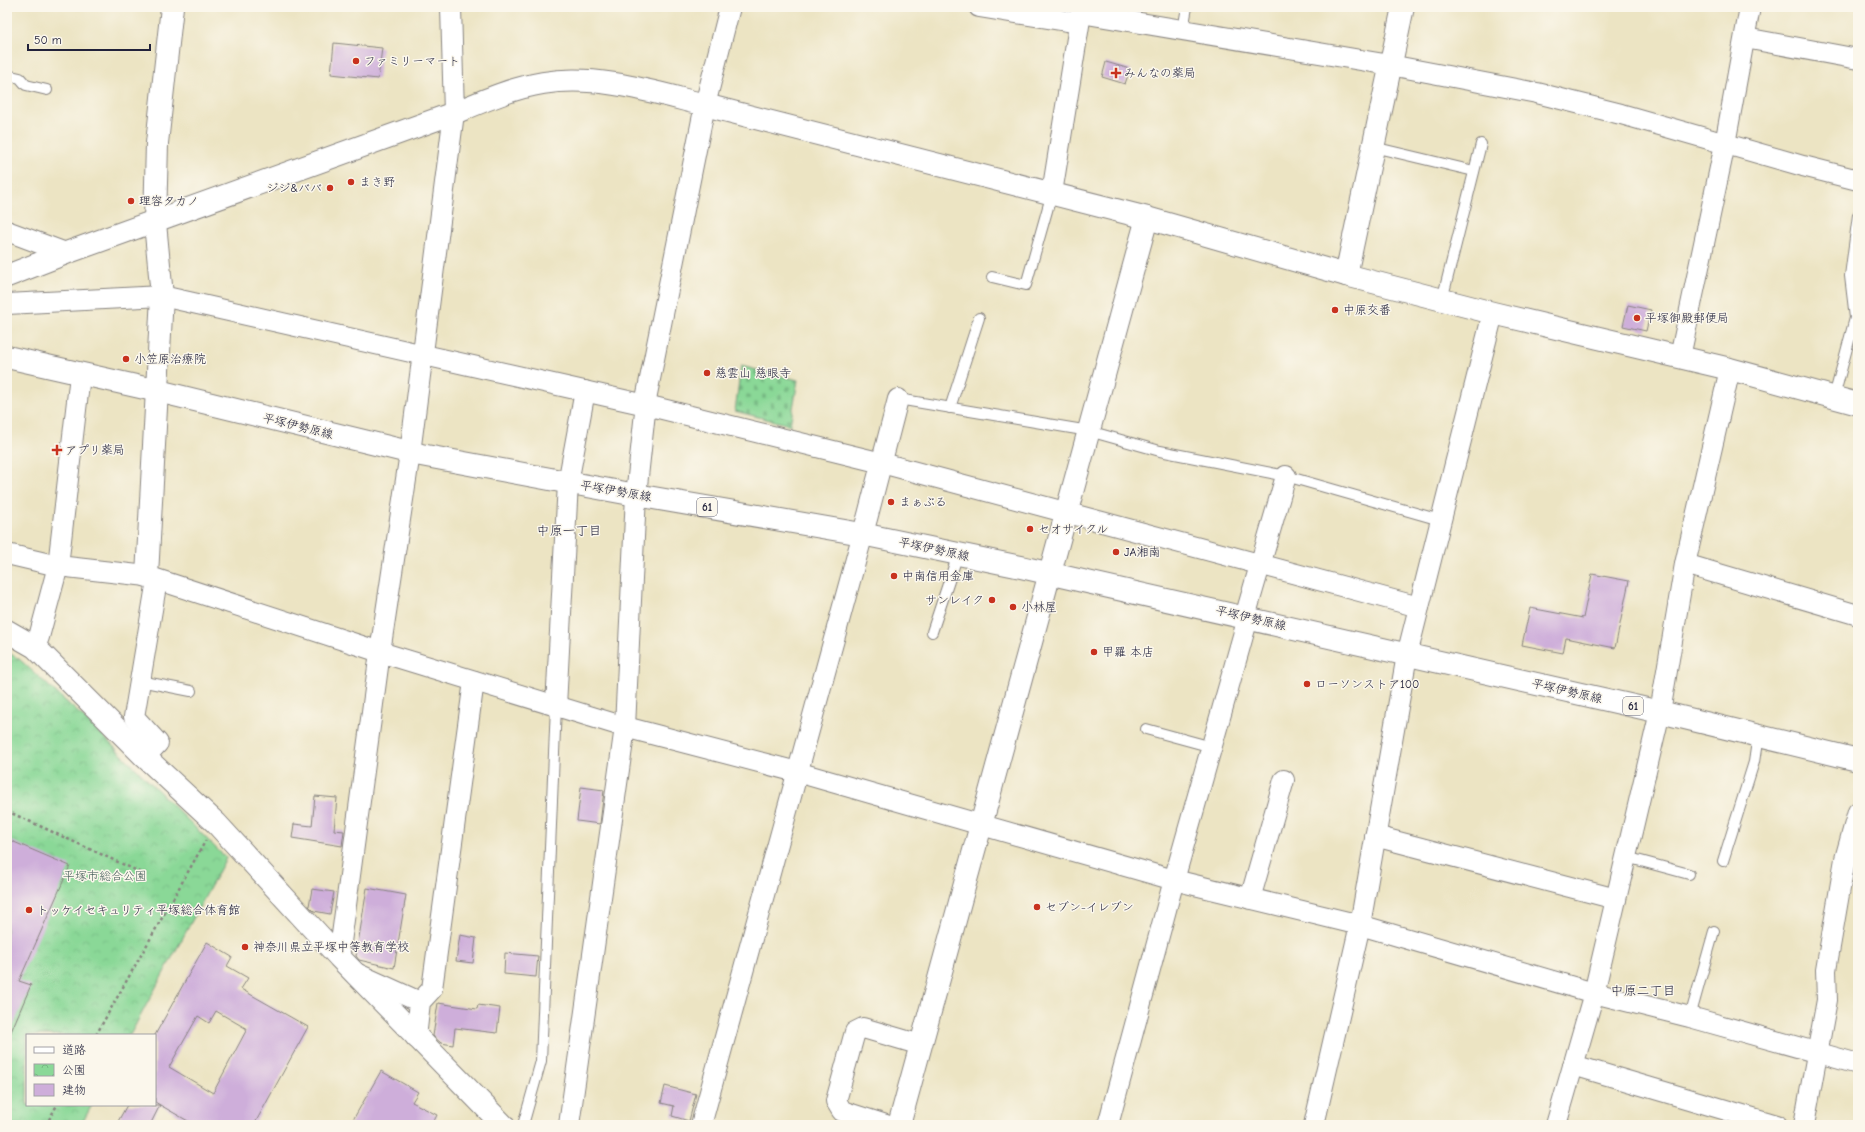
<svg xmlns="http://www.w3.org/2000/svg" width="1865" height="1132" font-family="'Comic Neue','Klee One',sans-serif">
	<defs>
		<pattern id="cemetery-stones" width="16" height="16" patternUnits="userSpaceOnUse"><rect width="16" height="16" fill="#8ad897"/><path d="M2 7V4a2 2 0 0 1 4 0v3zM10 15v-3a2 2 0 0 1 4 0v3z" fill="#77b983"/></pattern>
		<pattern id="park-crowns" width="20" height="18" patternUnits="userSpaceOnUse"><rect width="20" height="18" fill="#8ad897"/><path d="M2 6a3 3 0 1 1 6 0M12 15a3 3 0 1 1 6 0" fill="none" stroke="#77b983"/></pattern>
	</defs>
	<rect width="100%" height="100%" fill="#fbf7ec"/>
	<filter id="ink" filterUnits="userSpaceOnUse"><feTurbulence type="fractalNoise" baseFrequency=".025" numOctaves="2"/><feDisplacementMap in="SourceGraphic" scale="8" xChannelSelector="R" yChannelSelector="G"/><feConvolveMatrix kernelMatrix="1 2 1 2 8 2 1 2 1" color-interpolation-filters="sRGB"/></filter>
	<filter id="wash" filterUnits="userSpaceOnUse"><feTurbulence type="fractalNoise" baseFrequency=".012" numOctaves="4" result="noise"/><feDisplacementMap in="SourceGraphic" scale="16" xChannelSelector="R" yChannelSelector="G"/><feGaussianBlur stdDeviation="0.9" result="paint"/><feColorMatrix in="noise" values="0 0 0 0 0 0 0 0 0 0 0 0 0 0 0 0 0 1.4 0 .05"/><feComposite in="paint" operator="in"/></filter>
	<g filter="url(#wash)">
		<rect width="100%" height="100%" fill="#ece4c3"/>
		<!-- cemetery -->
		<polygon fill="url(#cemetery-stones)" stroke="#567d69" points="741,366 798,380 790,425 735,411"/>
		<!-- park -->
		<polygon fill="url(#park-crowns)" stroke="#567d69" points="7,652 19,659 93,726 226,858 130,1035 27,1035 27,1105 92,1105 81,1125 7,1125"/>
		<g id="blocks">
			<!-- building -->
			<g fill="#ceaeda" fill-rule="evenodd">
				<polygon points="334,43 382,48 378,79 331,74"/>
				<polygon points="1106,62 1130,69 1125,84 1102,77"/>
				<polygon points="1628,305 1651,310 1646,331 1623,326"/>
				<polygon points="1592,574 1629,581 1615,648 1566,638 1563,653 1522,645 1530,608 1583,618"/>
				<polygon points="581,787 604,790 600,824 577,821"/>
				<polygon points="315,796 337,798 334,830 344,831 342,846 292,838 294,824 312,826"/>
				<polygon points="7,839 70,866 19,981 31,985 7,1041"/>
				<polygon points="367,888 406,895 394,968 359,960 356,956"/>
				<polygon points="312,889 334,892 330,914 314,911 309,906"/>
				<polygon points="460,935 476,938 473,963 456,961"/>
				<path d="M 207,942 L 232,957 L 227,966 L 248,978 L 241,989 L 308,1027 L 254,1125 L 195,1125 L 160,1105 L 150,1125 L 116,1125 L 127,1105 L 160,1105 L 155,1102 L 155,1035 ZM 216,1011 L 247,1029 L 213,1093 L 169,1067 L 198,1016 L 209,1023 Z"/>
				<polygon points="505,953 538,956 536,977 504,974"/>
				<polygon points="438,1003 477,1009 478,1005 500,1008 497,1033 455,1028 453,1045 441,1043 433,1036"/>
				<polygon points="381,1071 418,1092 412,1102 437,1115 432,1125 350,1125"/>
				<polygon points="665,1086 696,1094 689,1121 672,1116 674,1106 661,1103"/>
			</g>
		</g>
	</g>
	<g filter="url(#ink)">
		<use href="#blocks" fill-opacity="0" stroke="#87837f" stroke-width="1"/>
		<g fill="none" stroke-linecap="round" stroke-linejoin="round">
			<!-- service casing -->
			<g stroke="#87837f" stroke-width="12">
				<g id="service">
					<polyline points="1183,30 1187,7"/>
					<polyline points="7,75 20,78 26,85 47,90"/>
					<polyline points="1373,147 1474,171"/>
					<polyline points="992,277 1026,285 1052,193"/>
					<polyline points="1442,300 1481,144"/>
					<polyline points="1834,397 1855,318 1850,276 1858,215"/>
					<polyline points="898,399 1089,431 1160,451 1286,476 1440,520"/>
					<polyline points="950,408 979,318"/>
					<polyline points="932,632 958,554"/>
					<polyline points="140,681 191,691"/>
					<polyline points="1146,729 1212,747"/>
					<polyline points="1626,857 1689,874"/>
					<polyline points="1723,861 1754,762 1758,735"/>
					<polyline points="1690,1017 1714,931"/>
					<polyline points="523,1125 541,1061 556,706"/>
				</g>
			</g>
			<!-- minor casing -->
			<g stroke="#87837f" stroke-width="22">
				<g id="minor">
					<polyline points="979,7 1079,23"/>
					<polyline points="1081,13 1390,65 1537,93 1621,114 1803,166 1858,180"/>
					<polyline points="1745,38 1858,59"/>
					<polyline points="1052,193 1082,7"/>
					<polyline points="7,231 66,253"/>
					<polyline points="7,304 162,296 646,405 882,463 1419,607"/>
					<polyline points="1680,357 1725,144 1750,7"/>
					<polyline points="7,554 58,566 147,576 380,652 625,727 797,772 1174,880 1360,925 1594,993 1690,1017 1858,1064"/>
					<polyline points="1685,564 1858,615"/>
					<polyline points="1245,617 1286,476"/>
					<polyline points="35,647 39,637 58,566 80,375"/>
					<polyline points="556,706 568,483 585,391"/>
					<polyline points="145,757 158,743 134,717 157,580"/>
					<polyline points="1375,836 1616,899"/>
					<polyline points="1250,899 1284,780"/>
					<polyline points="339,957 380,652 410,453 454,113 451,7"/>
					<polyline points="356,973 420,1002"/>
					<polyline points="416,1038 420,1002 432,989 474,681"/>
					<polyline points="1573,1065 1777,1125"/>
					<polyline points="569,1125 625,727 636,495 647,394 705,105 730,7"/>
					<polyline points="701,1125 868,515 898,399"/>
					<polyline points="886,1125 842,1111 836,1101 855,1032 863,1028 921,1045"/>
					<polyline points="1108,1125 1174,880 1248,618"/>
					<polyline points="1314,1125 1360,925 1407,655 1493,313"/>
					<polyline points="1556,1125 1594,993 1660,712 1685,564 1730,369"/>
					<polyline points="1804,1125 1827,1000 1826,970 1845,859 1858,812"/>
				</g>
			</g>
			<!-- tertiary casing -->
			<g stroke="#87837f" stroke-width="24">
				<g id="tertiary">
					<polyline points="1346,275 1403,7"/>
					<path d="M 7,276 L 66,253 L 454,113 C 483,101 512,88 543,83 C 597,74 653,92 705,105 L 1147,218 L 1346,275 L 1493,313 L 1730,369 L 1858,404"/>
					<polyline points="147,576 162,296 155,223 157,143 172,7"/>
					<polyline points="7,631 35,647 145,757 216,823 339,957 503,1125"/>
					<polyline points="899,1125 1147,218"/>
				</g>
			</g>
			<!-- primary casing -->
			<g stroke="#87837f" stroke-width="24">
				<polyline id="primary" points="7,357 158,391 421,455 636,495 862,534 1021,567 1660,712 1858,760"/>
			</g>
			<!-- path -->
			<g stroke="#87837f" stroke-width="2.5" stroke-dasharray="3 3" stroke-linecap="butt">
				<polyline points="7,811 140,872"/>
				<polyline points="96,1035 206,840"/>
				<polyline points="46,1125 57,1105"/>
			</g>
			<!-- service -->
			<use href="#service" stroke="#fff" stroke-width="10"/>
			<!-- minor -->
			<use href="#minor" stroke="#fff" stroke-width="20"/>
			<!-- tertiary -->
			<use href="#tertiary" stroke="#fff" stroke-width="22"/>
			<!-- primary -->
			<use href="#primary" stroke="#fff" stroke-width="22"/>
		</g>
	</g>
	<!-- markers -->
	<g fill="#c8321e" stroke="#fbf7ec" stroke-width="1.5">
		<circle cx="356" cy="61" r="4"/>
		<path d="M1114 67h4v4h4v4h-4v4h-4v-4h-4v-4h4z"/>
		<circle cx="351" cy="182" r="4"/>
		<circle cx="330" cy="188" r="4"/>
		<circle cx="131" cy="201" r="4"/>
		<circle cx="1335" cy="310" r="4"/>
		<circle cx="1637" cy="318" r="4"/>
		<circle cx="126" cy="359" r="4"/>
		<circle cx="707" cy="373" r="4"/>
		<path d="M55 444h4v4h4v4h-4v4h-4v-4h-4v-4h4z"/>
		<circle cx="891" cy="502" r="4"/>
		<circle cx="1030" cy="529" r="4"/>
		<circle cx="1116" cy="552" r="4"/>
		<circle cx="894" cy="576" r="4"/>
		<circle cx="992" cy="600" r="4"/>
		<circle cx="1013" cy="607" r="4"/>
		<circle cx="1094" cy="652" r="4"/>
		<circle cx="1307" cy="684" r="4"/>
		<circle cx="1037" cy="907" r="4"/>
		<circle cx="29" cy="910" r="4"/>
		<circle cx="245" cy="947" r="4"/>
	</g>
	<g text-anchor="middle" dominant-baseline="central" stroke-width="3" stroke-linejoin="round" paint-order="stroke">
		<!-- shield labels -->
		<g fill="#fbf7ec" stroke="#636270" stroke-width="1">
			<rect x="697" y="498" width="20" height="18" rx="3"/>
			<rect x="1623" y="697" width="20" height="18" rx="3"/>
		</g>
		<g font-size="11" font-weight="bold" fill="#22223b">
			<text x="707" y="507">61</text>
			<text x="1633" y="706">61</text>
		</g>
		<!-- poi labels -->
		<g font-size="12" fill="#22223b" stroke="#fbf7ec" text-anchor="start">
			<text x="364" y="61">ファミリーマート</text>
			<text x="1124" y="73">みんなの薬局</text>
			<text x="359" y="182">まき野</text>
			<text x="322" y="188" text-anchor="end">ジジ&amp;ババ</text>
			<text x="139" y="201">理容タカノ</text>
			<text x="1343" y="310">中原交番</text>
			<text x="1645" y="318">平塚御殿郵便局</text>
			<text x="134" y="359">小笠原治療院</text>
			<text x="715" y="373">慈雲山 慈眼寺</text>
			<text x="65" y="450">アプリ薬局</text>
			<text x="899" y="502">まぁぶる</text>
			<text x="1038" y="529">セオサイクル</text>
			<text x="1124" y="552">JA湘南</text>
			<text x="902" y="576">中南信用金庫</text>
			<text x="984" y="600" text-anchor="end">サンレイク</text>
			<text x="1021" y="607">小林屋</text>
			<text x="1102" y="652">甲羅 本店</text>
			<text x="1315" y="684">ローソンストア100</text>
			<text x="1045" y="907">セブン-イレブン</text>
			<text x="37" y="910">トッケイセキュリティ平塚総合体育館</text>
			<text x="253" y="947">神奈川県立平塚中等教育学校</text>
		</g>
		<!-- street labels -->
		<g font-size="12" fill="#22223b" stroke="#fbf7ec">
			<text transform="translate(298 426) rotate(14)">平塚伊勢原線</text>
			<text transform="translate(616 491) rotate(10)">平塚伊勢原線</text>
			<text transform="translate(934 549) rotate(12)">平塚伊勢原線</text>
			<text transform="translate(1251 618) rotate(13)">平塚伊勢原線</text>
			<text transform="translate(1567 691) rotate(13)">平塚伊勢原線</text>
		</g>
		<!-- park labels -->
		<g font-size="12" fill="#415957" stroke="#fbf7ec">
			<text x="105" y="876">平塚市総合公園</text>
		</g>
		<!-- neighbourhood labels -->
		<g font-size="13" fill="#22223b" stroke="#fbf7ec">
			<text x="569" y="530">中原一丁目</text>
			<text x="1643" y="990">中原二丁目</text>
		</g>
	</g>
	<!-- margin -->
	<rect width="1865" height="1132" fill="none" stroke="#fbf7ec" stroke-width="24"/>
	<!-- legend -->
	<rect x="26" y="1034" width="130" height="72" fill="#fbf7ec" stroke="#a4a2a5"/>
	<rect x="34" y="1047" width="20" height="6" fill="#ffffff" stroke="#a4a2a5"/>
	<text x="62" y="1054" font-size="12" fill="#22223b">道路</text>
	<rect x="34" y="1064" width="20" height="12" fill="url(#park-crowns)" stroke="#a4a2a5"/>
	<text x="62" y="1074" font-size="12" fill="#22223b">公園</text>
	<rect x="34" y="1084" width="20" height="12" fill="#ceaeda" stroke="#a4a2a5"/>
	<text x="62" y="1094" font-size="12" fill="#22223b">建物</text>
	<!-- scale -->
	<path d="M28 44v6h122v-6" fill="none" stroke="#22223b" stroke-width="2"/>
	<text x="34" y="44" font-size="12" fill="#22223b" stroke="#fbf7ec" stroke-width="3" paint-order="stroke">50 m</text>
</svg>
